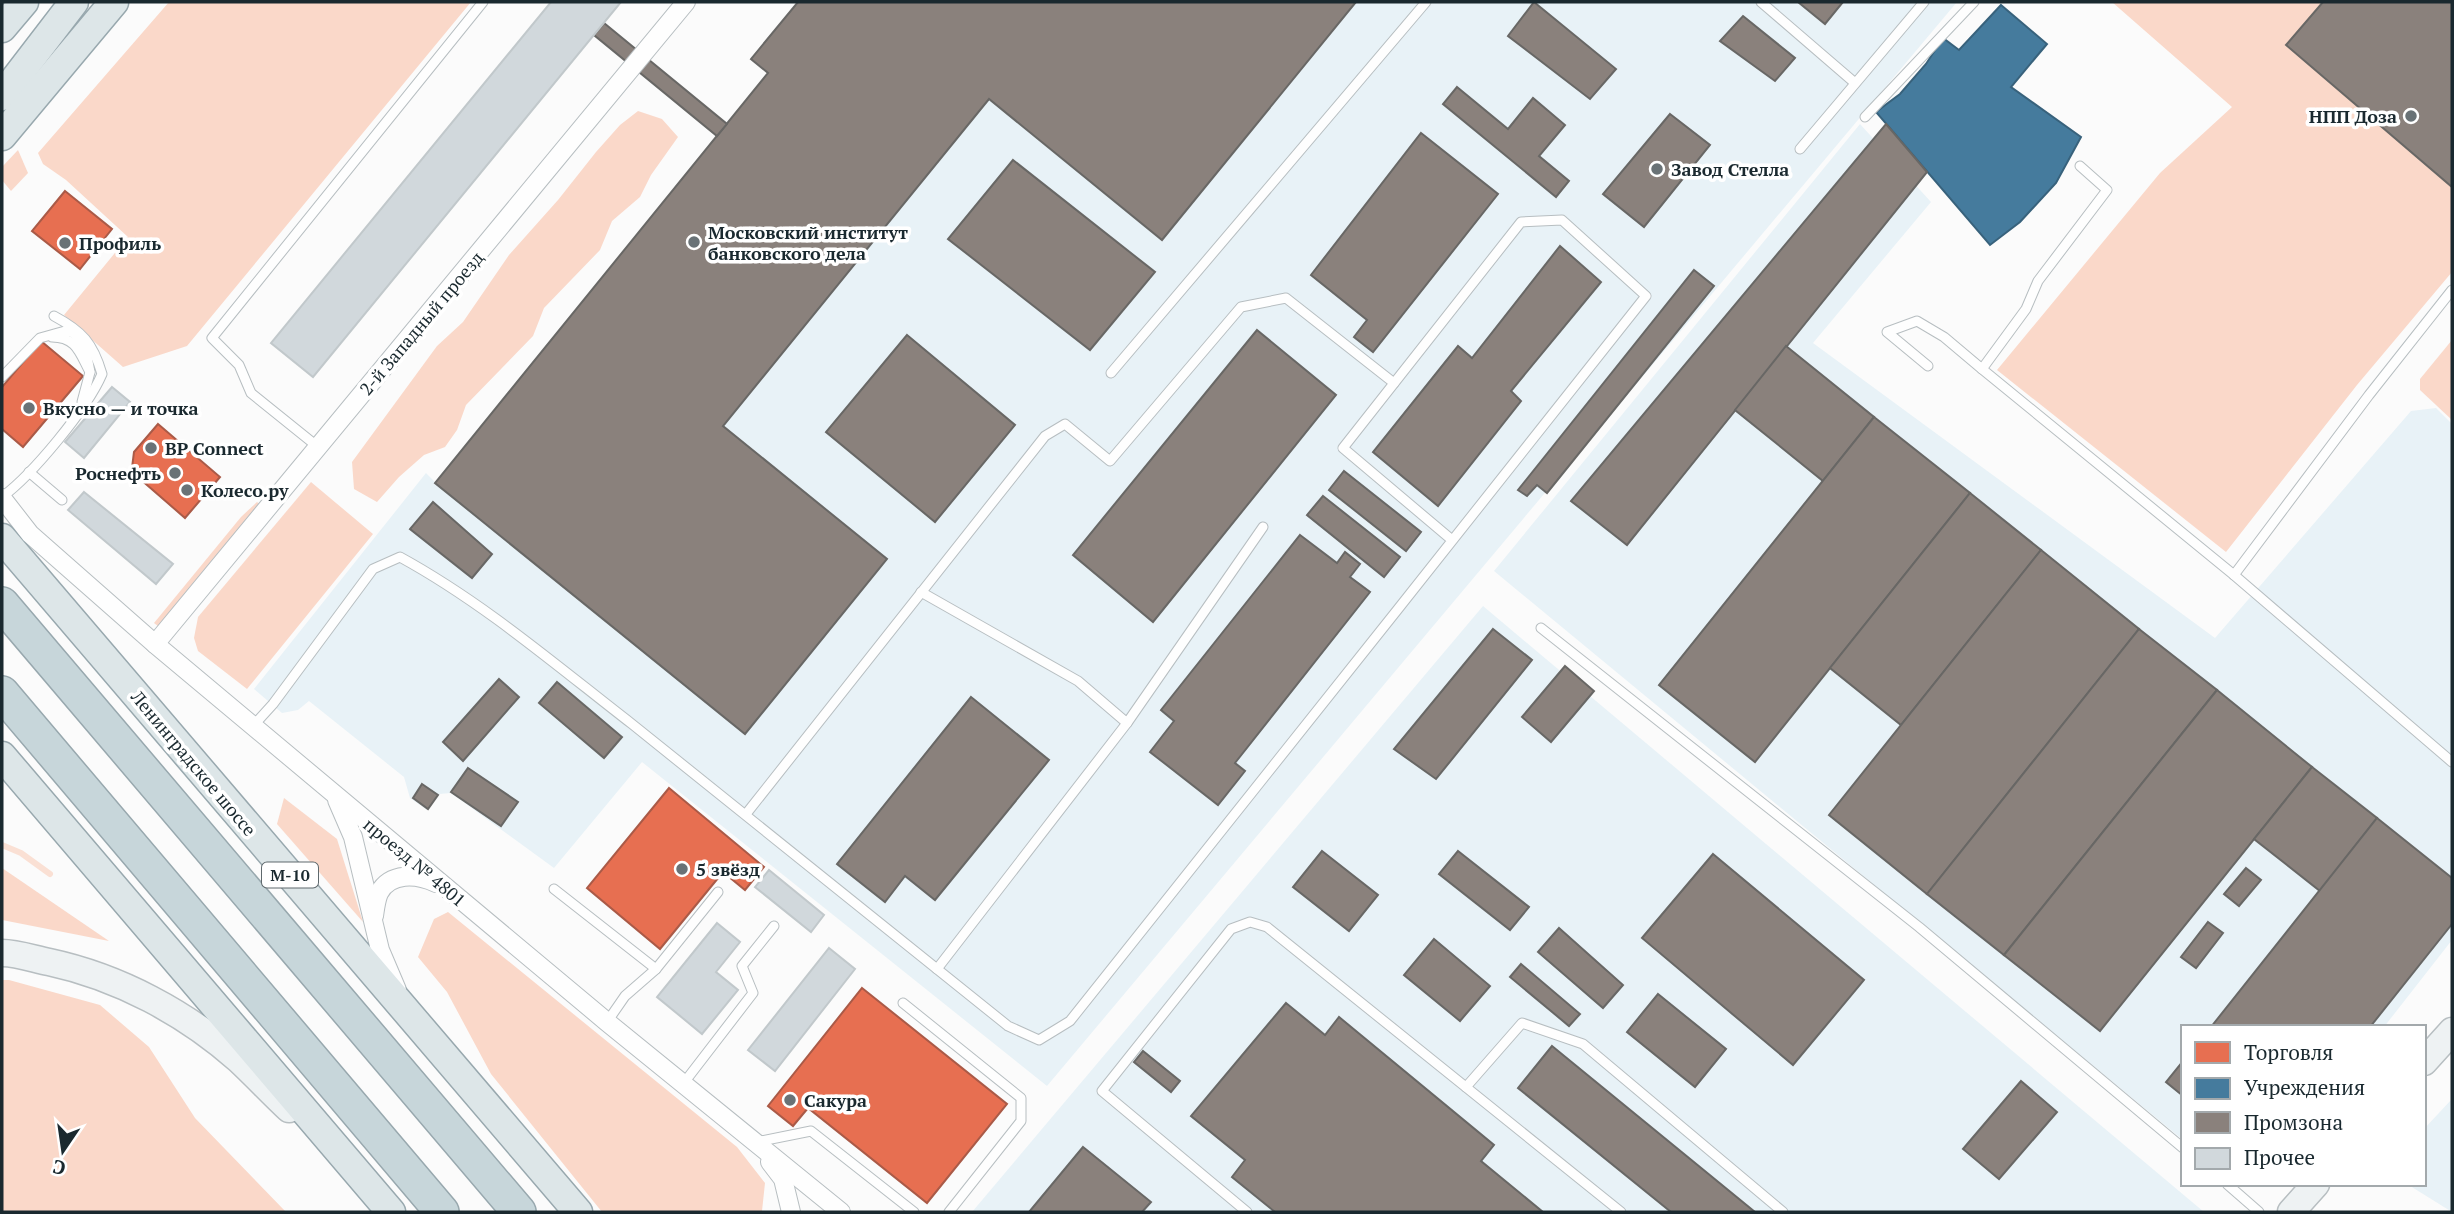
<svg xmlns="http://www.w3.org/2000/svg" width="2454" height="1214" font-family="'PT Serif',serif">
	<rect width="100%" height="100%" fill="#fbfbfb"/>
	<!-- built -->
	<g fill="#e8f2f7">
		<polygon points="798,2 1957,2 1047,1086 642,762 554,868 451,793 439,794 427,810 410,798 404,777 309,701 298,710 282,713 254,689 426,473 435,482 768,73 751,59"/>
		<polygon points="1860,124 1931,202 1813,343 2215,638 2411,411 2436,408 2452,424 2452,940 2384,1027 2183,1027 2183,1140 1494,571"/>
		<polygon points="1483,606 2204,1212 972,1212"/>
		<polygon points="2452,1099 2452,1212 2407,1184 2424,1184 2424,1129"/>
	</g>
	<!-- green -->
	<g fill="#fad8c9">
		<polygon points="169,2 471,2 187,346 123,367 64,315 128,237 66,180 43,164 38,153"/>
		<polygon points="2112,2 2452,2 2452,272 2357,385 2226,552 1997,370 2160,173 2232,107"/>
		<polygon points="638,111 662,119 678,137 651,175 640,197 612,221 600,250 544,308 533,336 466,405 457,430 445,447 424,455 399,477 377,502 354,489 352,462 437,346 463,322 509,255 558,200 596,152 620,125"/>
		<polygon points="18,150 28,173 11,191 2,180 2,167"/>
		<polygon points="2452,340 2452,420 2420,390 2420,379"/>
		<polygon points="311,482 373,534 247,689 198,651 194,638 198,617"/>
		<polygon points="257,502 266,509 167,633 154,623 241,517"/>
		<polygon points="284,798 337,839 363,922 277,824"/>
		<polygon points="2,868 109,941 2,920"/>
		<polygon points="448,912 737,1147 765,1183 762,1211 602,1212 491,1074 447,992 418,957 434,919"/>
		<polygon points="2,980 9,980 100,1005 149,1047 195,1118 286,1212 2,1212"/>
	</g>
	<!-- shops -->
	<g fill="#e76f51" stroke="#aa5a47" stroke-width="2">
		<polygon points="65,191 112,229 80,269 32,231"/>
		<polygon points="41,341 83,376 23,447 2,429 2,387"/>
		<polygon points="158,424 220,477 185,518 139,478 132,468 134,452"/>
		<polygon points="669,788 764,867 745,890 723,872 660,949 587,888"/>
		<polygon points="862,988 1007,1104 927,1203 808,1108 793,1126 768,1106"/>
	</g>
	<!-- public -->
	<polygon fill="#457b9d" stroke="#38627c" stroke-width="2" points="2001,5 2047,44 2011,87 2081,137 2056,183 2020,222 1990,245 1876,112 1900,94 1926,64 1943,38 1959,50"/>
	<!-- industry -->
	<g fill="#8a817c" stroke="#686765" stroke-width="2">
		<polygon points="798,2 1356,2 1162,240 989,99 723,426 887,559 745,734 435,483 768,73 751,59"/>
		<polygon points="1534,2 1616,69 1590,99 1508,36"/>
		<polygon points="1798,2 1843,2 1825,24"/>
		<polygon points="2323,2 2452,2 2452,187 2286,45"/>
		<polygon points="1743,16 1795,58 1775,81 1720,41"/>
		<polygon points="604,23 727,124 717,136 594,35"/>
		<polygon points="1457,87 1508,129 1533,98 1565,125 1539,156 1569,181 1556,197 1443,104"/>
		<polygon points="1670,114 1710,145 1644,227 1603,194"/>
		<polygon points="1886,124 1927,172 1627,545 1571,501"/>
		<polygon points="1421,133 1498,194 1373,352 1354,337 1367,320 1311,275"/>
		<polygon points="1013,160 1155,272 1090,350 948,239"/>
		<polygon points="1560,246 1601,282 1511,391 1521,401 1438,506 1373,452 1458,346 1472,358"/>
		<polygon points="1694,270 1714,286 1547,493 1537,485 1527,496 1518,490"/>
		<polygon points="1257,330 1336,395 1153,622 1073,555"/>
		<polygon points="907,335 1015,425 935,522 826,432"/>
		<polygon points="1786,346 1874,417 1823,481 1735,410"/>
		<polygon points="1874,417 1970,493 1755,762 1659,685"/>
		<polygon points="1344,471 1421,532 1406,551 1329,490"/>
		<polygon points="1970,493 2041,550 1901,725 1830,668"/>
		<polygon points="1323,496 1400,557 1384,577 1307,515"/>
		<polygon points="433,502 492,554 472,578 410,529"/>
		<polygon points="1300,535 1337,563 1345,552 1360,564 1350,577 1370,592 1235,763 1245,771 1218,805 1150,752 1174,721 1161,710"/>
		<polygon points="2041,550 2139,629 1927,894 1829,815"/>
		<polygon points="1493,629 1532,660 1436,779 1394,749"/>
		<polygon points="2139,629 2217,690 2004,955 1927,894"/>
		<polygon points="1565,666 1594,691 1551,742 1522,717"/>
		<polygon points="499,679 519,697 463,761 443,742"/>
		<polygon points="557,682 622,737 604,758 539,703"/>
		<polygon points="2217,690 2312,767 2100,1031 2004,955"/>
		<polygon points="971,697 1049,760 935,900 905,876 885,902 837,864"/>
		<polygon points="2312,767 2377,818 2320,891 2254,839"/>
		<polygon points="468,768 518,802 501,826 451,792"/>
		<polygon points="422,784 438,795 428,809 413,798"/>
		<polygon points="2377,818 2452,878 2452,924 2370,1027 2211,1027"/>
		<polygon points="1322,851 1378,895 1349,931 1293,887"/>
		<polygon points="1458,851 1529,907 1510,930 1439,874"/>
		<polygon points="1713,854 1864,980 1793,1065 1642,938"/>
		<polygon points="2246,868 2261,880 2239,906 2224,894"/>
		<polygon points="2208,922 2223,933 2196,968 2181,957"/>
		<polygon points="1559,928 1623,985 1603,1008 1538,952"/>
		<polygon points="1434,939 1490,986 1460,1021 1404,975"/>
		<polygon points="1521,964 1580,1014 1569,1026 1510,977"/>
		<polygon points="1658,994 1726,1049 1695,1087 1627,1032"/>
		<polygon points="1286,1003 1325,1035 1339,1017 1494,1145 1481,1161 1543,1212 1275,1212 1232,1177 1245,1160 1191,1116"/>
		<polygon points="1552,1046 1755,1212 1671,1212 1518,1088"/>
		<polygon points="1143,1051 1180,1081 1171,1092 1134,1062"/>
		<polygon points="2183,1061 2183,1096 2166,1082"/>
		<polygon points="2021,1081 2057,1112 1999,1179 1963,1149"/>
		<polygon points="1083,1147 1151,1202 1142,1212 1029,1212"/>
	</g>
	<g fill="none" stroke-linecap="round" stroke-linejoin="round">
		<!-- stream -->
		<polyline stroke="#fae0d4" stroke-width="6" points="2,845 21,853 50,874"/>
	</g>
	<!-- building -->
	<g fill="#d1d8dc" stroke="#c1c8cb" stroke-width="2">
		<polygon points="551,2 621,2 313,377 271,343"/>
		<polygon points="112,387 130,402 84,458 65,442"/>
		<polygon points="84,492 173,564 156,584 68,510"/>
		<polygon points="769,870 824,915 811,932 755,887"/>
		<polygon points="717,923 740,942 716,972 738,990 702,1034 657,997"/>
		<polygon points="829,948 855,969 775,1071 748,1050"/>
	</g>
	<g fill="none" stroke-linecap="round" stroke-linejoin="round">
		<!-- lane casing -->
		<g stroke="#b7bec1" stroke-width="11">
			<g id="lane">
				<polyline points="1761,2 1855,83"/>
				<polyline points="1865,117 1974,2"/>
				<polyline points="1800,149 1924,2"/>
				<polyline points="2080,166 2107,190 2038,281 2026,309 1982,369 2234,575 2369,395 2452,290"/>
				<path d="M 52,337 C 77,337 80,354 90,372 L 82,402"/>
				<polyline points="1928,366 1887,332 1917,321 1944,337 1982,369"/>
				<polyline points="1111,373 1426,2"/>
				<polyline points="2,377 40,338 65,331 73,333 85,346 90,372"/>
				<polyline points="318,447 251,393 239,365 212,338 483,2"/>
				<polyline points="29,472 62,500"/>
				<path d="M 2,497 C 32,475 87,409 102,374 C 93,343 82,331 54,316"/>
				<polyline points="2234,575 2452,762"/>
				<polyline points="921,592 1078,681 1127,723 1263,527"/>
				<polyline points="1541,628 1919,927 2183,1148"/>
				<path d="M 253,726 L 273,704 L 373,569 L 400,557 C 484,603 557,666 632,724 C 758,824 883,925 1008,1026 L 1039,1040 L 1070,1021 L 1398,609 L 1646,296 L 1562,220 L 1521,222 L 1343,448 L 1452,540"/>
				<polyline points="746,814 1045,436 1065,424 1110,461 1241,307 1286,298 1394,383"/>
				<polyline points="554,889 656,969"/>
				<polyline points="937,969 1127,723"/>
				<polyline points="903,1003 1021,1098 1021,1121 949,1212"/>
				<polyline points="607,1022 625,996 656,969 718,892"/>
				<polyline points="683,1084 753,993 742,966 774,926"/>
				<polyline points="1466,1087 1522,1023 1583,1044 1783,1212"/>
				<polyline points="756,1142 811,1131 914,1212"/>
				<polyline points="2227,1184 2259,1212"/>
				<polyline points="1247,1212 1102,1091 1231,929 1250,922 1267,927 1621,1212"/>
			</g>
		</g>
		<!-- street casing -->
		<g stroke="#b7bec1" stroke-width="20">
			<g id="street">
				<polyline points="2,498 30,534 155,644 607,1022 841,1212"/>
				<polyline points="155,644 686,2"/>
				<polyline points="337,800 353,837 380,950 397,990"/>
				<path d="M 374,916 C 375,909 376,900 379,893 C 390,872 417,874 436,883"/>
				<polyline points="770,1162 783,1179 791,1212"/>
			</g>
		</g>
		<!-- secondary casing -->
		<g stroke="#b7bec1" stroke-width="29">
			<g id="secondary">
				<path d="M 2,953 C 17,953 34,959 49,962 C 119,977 186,1013 239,1060 C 256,1076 272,1093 289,1109"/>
				<polyline points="2424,1062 2452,1031"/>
				<polyline points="2291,1212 2316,1184"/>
			</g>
		</g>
		<!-- primary casing -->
		<g stroke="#98a8ae" stroke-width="31">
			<g id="primary">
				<polyline points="2,28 24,2"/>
				<polyline points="2,96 74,2"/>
				<polyline points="2,136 114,2"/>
				<polyline points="2,538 578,1212"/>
				<polyline points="2,756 391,1212"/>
			</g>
		</g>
		<!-- highway casing -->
		<g stroke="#98a8ae" stroke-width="36">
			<g id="highway">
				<polyline points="2,604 519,1212"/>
				<polyline points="2,693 442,1212"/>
			</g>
		</g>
		<!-- lane -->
		<use href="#lane" stroke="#fefefe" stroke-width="9"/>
		<!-- street -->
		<use href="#street" stroke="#fefefe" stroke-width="18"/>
		<!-- secondary -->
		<use href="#secondary" stroke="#eef2f3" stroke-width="26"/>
		<!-- primary -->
		<use href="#primary" stroke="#dde6e8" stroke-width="28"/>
		<!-- highway -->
		<use href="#highway" stroke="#c7d6da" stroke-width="33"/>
	</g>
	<!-- markers -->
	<g fill="#697276" stroke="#fff" stroke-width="2.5">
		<circle cx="2411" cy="116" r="7"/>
		<circle cx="1657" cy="169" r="7"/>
		<circle cx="694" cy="242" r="7"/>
		<circle cx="65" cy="243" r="7"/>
		<circle cx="29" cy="408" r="7"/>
		<circle cx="151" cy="448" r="7"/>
		<circle cx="175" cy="473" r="7"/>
		<circle cx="187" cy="490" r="7"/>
		<circle cx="682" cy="869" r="7"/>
		<circle cx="790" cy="1100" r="7"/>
	</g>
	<g text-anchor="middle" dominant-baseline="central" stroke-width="7" stroke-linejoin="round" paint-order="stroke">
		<!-- shield labels -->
		<rect fill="#fff" stroke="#5f696d" stroke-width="2" x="262" y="862.5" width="56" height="25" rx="5"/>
		<g font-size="16" font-weight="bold" fill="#1a292f">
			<text x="290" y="875">М-10</text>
		</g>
		<!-- poi labels -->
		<g font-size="18" font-weight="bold" fill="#1a292f" stroke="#fff" text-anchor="start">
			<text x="2397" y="116" text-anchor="end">НПП Доза</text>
			<text x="1671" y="169">Завод Стелла</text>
			<text x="708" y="232">Московский институт<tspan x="708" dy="21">банковского дела</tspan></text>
			<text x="79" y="243">Профиль</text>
			<text x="43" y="408">Вкусно — и точка</text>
			<text x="165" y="448">ВР Connect</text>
			<text x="161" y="473" text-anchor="end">Роснефть</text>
			<text x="201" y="490">Колесо.ру</text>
			<text x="696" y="869">5 звёзд</text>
			<text x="804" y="1100">Сакура</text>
		</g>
		<!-- street labels -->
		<g font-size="18" fill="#1a292f" stroke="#fff">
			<text transform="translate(421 323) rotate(-50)">2-й Западный проезд</text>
			<text transform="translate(194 763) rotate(50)">Ленинградское шоссе</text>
			<text transform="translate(415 862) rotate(40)">проезд № 4801</text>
		</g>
	</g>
	<!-- border -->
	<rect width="2454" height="1214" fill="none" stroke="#1a292f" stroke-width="7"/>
	<!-- legend -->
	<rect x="2181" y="1025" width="245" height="161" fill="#ffffff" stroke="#a3a9ac" stroke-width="2"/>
	<rect x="2195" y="1042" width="35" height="21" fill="#e76f51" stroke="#a3a9ac" stroke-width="2"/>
	<text x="2244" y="1060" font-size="21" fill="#1a292f">Торговля</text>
	<rect x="2195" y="1078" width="35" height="21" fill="#457b9d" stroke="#a3a9ac" stroke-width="2"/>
	<text x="2244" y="1095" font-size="21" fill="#1a292f">Учреждения</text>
	<rect x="2195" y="1112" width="35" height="21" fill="#8a817c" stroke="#a3a9ac" stroke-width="2"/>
	<text x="2244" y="1130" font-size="21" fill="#1a292f">Промзона</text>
	<rect x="2195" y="1148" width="35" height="21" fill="#d1d8dc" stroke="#a3a9ac" stroke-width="2"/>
	<text x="2244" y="1165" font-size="21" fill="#1a292f">Прочее</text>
	<!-- north arrow -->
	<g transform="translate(63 1151) rotate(193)" stroke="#ffffff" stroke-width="5" paint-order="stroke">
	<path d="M0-5L12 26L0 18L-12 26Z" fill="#1a292f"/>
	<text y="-10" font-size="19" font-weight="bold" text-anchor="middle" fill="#1a292f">С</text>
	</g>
</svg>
